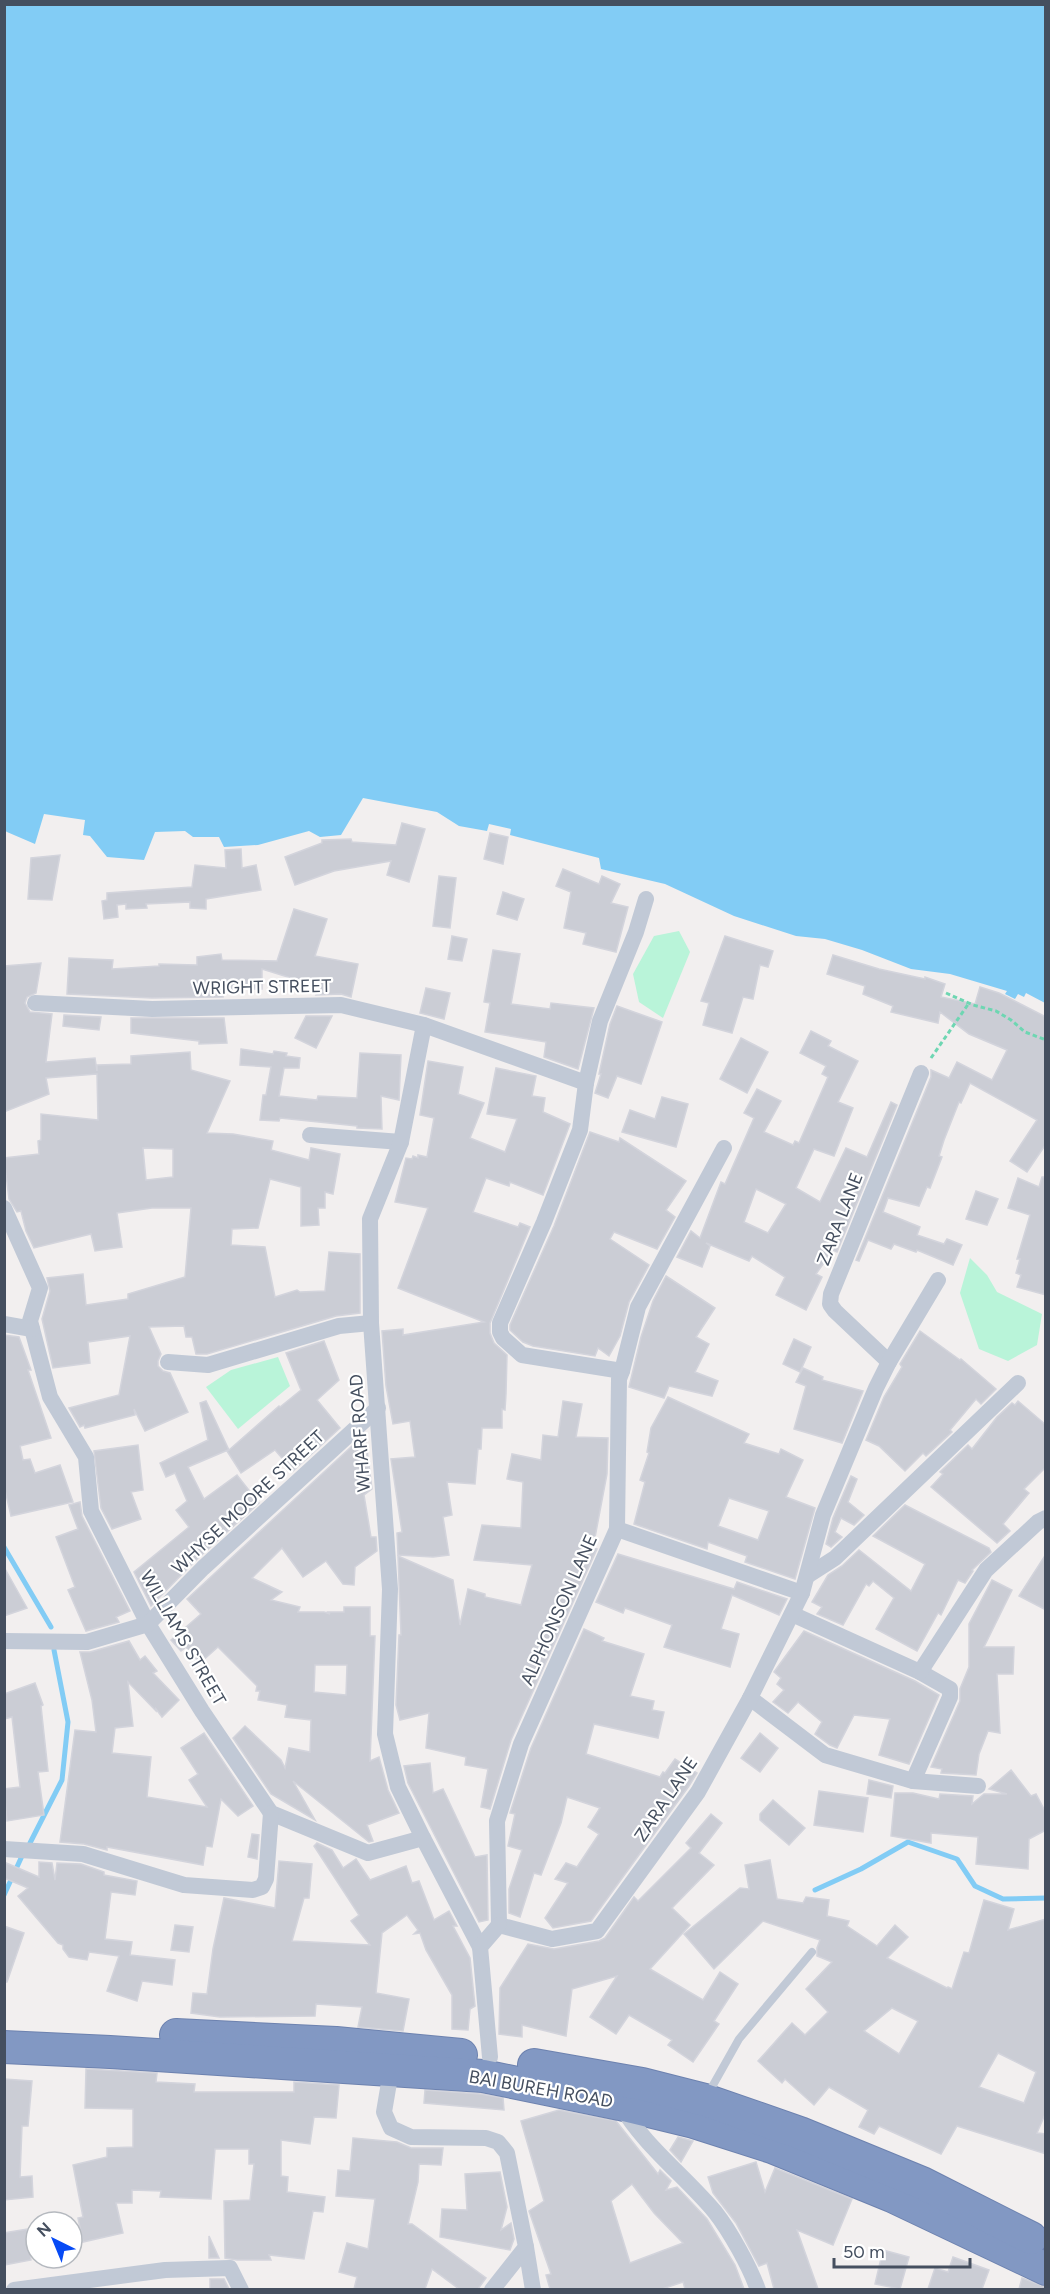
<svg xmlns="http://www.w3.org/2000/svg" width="1050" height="2294" font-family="Figtree,sans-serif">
	<rect width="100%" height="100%" fill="#f2efef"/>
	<!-- green -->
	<g fill="#b9f4d9">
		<polygon points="679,931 690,952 663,1018 639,1002 633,974 654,936"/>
		<polygon points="970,1258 987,1275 997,1292 1042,1314 1037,1345 1008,1361 979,1349 960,1293"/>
		<polygon points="278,1357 290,1386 238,1429 206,1387 231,1370"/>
	</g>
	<!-- water -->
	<polygon fill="#82ccf5" points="5,4 1045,5 1045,1003 1026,993 1024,997 1018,994 1015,999 1005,994 1007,991 950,974 911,969 862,950 825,939 796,936 734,916 665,884 601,869 599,858 510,835 511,829 489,824 487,831 459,826 437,812 363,798 341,835 320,837 309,831 258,845 224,847 219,837 193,837 185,831 155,832 144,860 107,857 90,836 83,835 85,820 44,814 35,844 7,832 4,830"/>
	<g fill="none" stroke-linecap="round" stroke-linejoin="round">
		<!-- stream -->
		<g stroke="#82ccf5" stroke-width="5">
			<polyline points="4,1547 51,1627"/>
			<polyline points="30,1843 62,1780 68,1722 54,1650"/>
			<polyline points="815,1890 861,1869 908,1842 957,1859 975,1886 1003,1899 1046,1898"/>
			<polyline points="4,1895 22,1856"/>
		</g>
	</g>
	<!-- building -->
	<g fill="#cbcdd5" stroke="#d3d4dc" stroke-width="1.5" fill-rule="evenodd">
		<polygon points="402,823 425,829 409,882 387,875 391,861 334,871 295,885 285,857 322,843 322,840 351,839 352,842 396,845"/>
		<polygon points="490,833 508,837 503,864 484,859"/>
		<polygon points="241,849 242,868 256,865 261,890 206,899 206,909 190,908 190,902 146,904 147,908 126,909 126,904 117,905 118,917 104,919 102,901 107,900 107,893 192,887 195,865 226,868 225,850"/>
		<polygon points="60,855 52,900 28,899 31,858"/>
		<polygon points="563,869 599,884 602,876 620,884 611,903 628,907 616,952 583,944 586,933 564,928 571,892 556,886"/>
		<polygon points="439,876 456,878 450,928 433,926"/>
		<polygon points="503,892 524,899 517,920 497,914"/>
		<polygon points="294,909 327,919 315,956 358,964 351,997 341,994 316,995 320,987 262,969 262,989 223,989 223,997 152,998 67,994 69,958 113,960 112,969 159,966 159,964 197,965 197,957 221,954 222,960 277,961"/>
		<polygon points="452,936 467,939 462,961 448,959"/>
		<polygon points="725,936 773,951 768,967 760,965 753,999 743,997 732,1033 703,1025 709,1003 701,1001"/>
		<polygon points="493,950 520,954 511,1004 550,1009 551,1003 594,1008 578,1069 544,1057 546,1042 485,1032 490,1003 484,1002"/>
		<polygon points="833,955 879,969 925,979 925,977 945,984 941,997 975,1004 980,987 999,993 1046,1017 1046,1144 1027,1172 1010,1161 1037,1120 970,1083 961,1103 959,1102 944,1140 939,1156 942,1157 930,1188 927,1187 919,1206 888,1198 883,1212 920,1227 917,1235 944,1244 947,1239 962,1245 953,1265 917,1250 916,1252 894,1244 891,1249 868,1240 859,1261 856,1260 931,1077 931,1070 949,1078 957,1062 992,1080 1007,1050 969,1034 940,1012 938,1023 891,1012 893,1006 863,994 865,986 827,974"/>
		<path d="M 41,963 L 36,993 L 27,997 L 25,1003 L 30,1012 L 52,1014 L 46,1062 L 95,1058 L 97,1071 L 97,1065 L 131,1064 L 131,1056 L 190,1052 L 191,1070 L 230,1081 L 207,1133 L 233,1134 L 273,1141 L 271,1150 L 309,1160 L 311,1148 L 340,1154 L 333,1194 L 325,1192 L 325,1208 L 318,1208 L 319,1225 L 301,1226 L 301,1187 L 270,1179 L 258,1228 L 232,1229 L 231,1245 L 265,1247 L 275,1297 L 297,1290 L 300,1292 L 325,1291 L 329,1252 L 360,1254 L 360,1313 L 336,1316 L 207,1354 L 196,1354 L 192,1337 L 186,1337 L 184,1326 L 149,1327 L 161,1354 L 158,1361 L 158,1366 L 163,1371 L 170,1373 L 188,1412 L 145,1431 L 134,1409 L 135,1415 L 85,1428 L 84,1425 L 80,1427 L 69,1408 L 119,1395 L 130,1336 L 88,1342 L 90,1363 L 53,1368 L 42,1319 L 50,1291 L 47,1278 L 83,1274 L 86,1305 L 128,1299 L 128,1294 L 185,1277 L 191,1208 L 152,1208 L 117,1213 L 122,1247 L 95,1251 L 91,1234 L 34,1248 L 26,1231 L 21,1211 L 17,1212 L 9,1199 L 4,1158 L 39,1154 L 38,1141 L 41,1140 L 41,1114 L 98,1120 L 97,1074 L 46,1078 L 49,1094 L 4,1112 L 4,966 ZM 143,1148 L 173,1149 L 173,1177 L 146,1180 Z"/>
		<polygon points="426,988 450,993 444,1019 420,1013"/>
		<polygon points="617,1006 662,1022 641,1084 617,1076 608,1098 595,1093 601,1074 599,1074 610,1024"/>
		<polygon points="64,1015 101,1017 99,1030 63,1026"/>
		<polygon points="306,1016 332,1016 316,1048 295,1038"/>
		<polygon points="131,1018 224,1018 227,1043 199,1044 199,1041 131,1033"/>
		<path d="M 811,1031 L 831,1041 L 828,1046 L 858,1061 L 838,1102 L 853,1108 L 834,1156 L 814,1149 L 796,1188 L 820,1202 L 846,1148 L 867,1157 L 891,1102 L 897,1105 L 837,1252 L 833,1250 L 816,1274 L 822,1277 L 806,1310 L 776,1295 L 785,1277 L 752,1256 L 749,1261 L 706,1243 L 710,1246 L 702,1267 L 677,1257 L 691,1231 L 700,1238 L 721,1182 L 725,1184 L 754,1118 L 744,1113 L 757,1089 L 781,1101 L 764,1132 L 793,1145 L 795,1141 L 799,1143 L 828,1077 L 822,1074 L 826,1066 L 800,1053 ZM 756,1189 L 786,1204 L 768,1233 L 744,1222 Z"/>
		<polygon points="741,1038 768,1052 747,1093 720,1079"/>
		<polygon points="241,1049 273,1054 274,1051 287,1053 286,1056 300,1058 299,1068 284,1068 279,1096 317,1100 318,1096 357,1098 360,1053 401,1055 399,1100 381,1096 382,1129 357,1128 357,1126 280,1118 279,1121 260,1120 263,1095 266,1095 271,1067 240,1065"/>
		<polygon points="428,1061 463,1067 458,1094 484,1103 470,1138 505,1152 517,1119 487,1114 496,1068 536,1076 532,1096 545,1098 543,1112 570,1124 543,1195 510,1182 509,1186 486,1178 473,1212 518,1227 520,1223 530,1227 490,1323 490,1333 494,1343 507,1355 506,1394 505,1410 502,1409 502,1428 482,1428 481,1449 478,1449 475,1484 447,1482 452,1515 443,1517 449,1555 433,1557 398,1555 397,1533 402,1532 391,1459 415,1457 410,1421 393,1424 386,1386 382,1331 403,1329 403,1335 484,1322 398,1288 428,1208 395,1202 406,1158 412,1159 413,1156 418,1158 418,1155 427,1157 434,1118 420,1115"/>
		<polygon points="662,1097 688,1104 676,1147 622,1132 630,1110 655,1119"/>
		<polygon points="590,1132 619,1142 620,1138 686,1181 666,1210 675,1217 657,1249 614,1232 610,1239 649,1265 629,1302 620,1336 609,1356 598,1348 595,1356 533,1346 523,1342 510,1330 510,1325 554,1226"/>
		<polygon points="1042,1177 1046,1177 1046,1295 1017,1287 1021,1275 1016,1273 1020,1259 1017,1259 1030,1215 1008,1208 1018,1178 1039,1187"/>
		<polygon points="976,1191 998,1199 987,1225 966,1219"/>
		<polygon points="666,1276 715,1308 696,1337 709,1344 695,1372 718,1381 712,1396 669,1386 664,1398 629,1387 641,1337 653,1301"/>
		<polygon points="920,1331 960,1360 961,1359 996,1389 981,1404 976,1399 950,1430 952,1432 926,1456 923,1453 905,1471 879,1446 866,1440 884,1397 902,1367 900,1364"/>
		<polygon points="4,1335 19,1337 31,1370 28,1370 51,1438 20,1446 23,1460 30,1459 35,1473 60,1465 73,1502 11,1516 4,1486"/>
		<polygon points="794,1339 811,1347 800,1372 783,1364"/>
		<polygon points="324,1341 339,1380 317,1400 340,1428 293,1471 275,1450 241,1473 227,1451 228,1450 188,1467 204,1499 237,1475 259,1503 196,1560 151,1606 134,1572 189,1527 176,1510 187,1501 175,1473 166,1477 160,1463 208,1440 200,1403 206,1401 229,1450 279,1406 280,1407 301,1390 286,1353"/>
		<polygon points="803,1368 823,1377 822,1380 863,1391 842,1443 794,1429 806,1386 796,1382"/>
		<path d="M 668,1397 L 749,1434 L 744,1443 L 779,1454 L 781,1449 L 803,1460 L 786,1497 L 815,1508 L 795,1579 L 745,1562 L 747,1556 L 708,1542 L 707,1549 L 634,1524 L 645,1482 L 640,1480 L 649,1453 L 647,1452 L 651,1428 ZM 729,1498 L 769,1511 L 758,1540 L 718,1526 Z"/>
		<polygon points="563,1401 582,1404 576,1437 608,1438 607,1474 593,1548 597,1549 511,1740 490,1809 481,1807 488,1769 465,1765 466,1757 426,1748 429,1713 400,1720 396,1705 399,1635 401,1635 398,1556 453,1580 460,1625 468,1589 485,1594 485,1597 521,1605 532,1565 474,1560 482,1525 521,1528 523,1482 507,1479 512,1454 541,1460 543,1435 558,1437"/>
		<polygon points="1018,1401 1046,1425 1046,1467 1024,1489 1029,1493 1003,1524 1010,1531 997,1543 931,1487 943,1474 940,1472 968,1445 972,1449 997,1417 1012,1403 1015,1405"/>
		<path d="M 365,1434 L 372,1489 L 364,1495 L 371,1537 L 376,1537 L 377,1551 L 355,1567 L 354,1585 L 343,1584 L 326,1561 L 303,1577 L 282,1548 L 252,1578 L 282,1592 L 271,1600 L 300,1607 L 298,1612 L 324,1612 L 330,1614 L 328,1612 L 344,1612 L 344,1607 L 370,1607 L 370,1636 L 375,1636 L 370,1761 L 379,1757 L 388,1790 L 399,1813 L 367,1825 L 373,1841 L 369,1842 L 293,1781 L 315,1820 L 271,1794 L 233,1738 L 245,1726 L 281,1760 L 285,1768 L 289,1748 L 310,1752 L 311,1720 L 285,1717 L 287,1705 L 258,1700 L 260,1691 L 256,1691 L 257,1686 L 218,1647 L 200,1663 L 186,1647 L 181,1651 L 171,1640 L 201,1614 L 187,1599 ZM 315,1665 L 347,1665 L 346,1695 L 314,1692 Z"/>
		<polygon points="138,1445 143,1490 131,1492 141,1519 112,1529 101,1508 94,1451"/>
		<polygon points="851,1476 857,1479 848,1502 864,1515 854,1525 841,1518 835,1532 842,1537 831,1547 826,1544 833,1518"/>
		<polygon points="80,1502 82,1516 130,1611 116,1617 119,1622 86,1631 68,1590 75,1587 56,1537 78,1529 69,1505"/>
		<polygon points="905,1505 989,1548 991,1552 972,1570 973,1571 965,1583 958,1580 941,1615 938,1613 917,1651 876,1629 894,1598 873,1581 869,1586 866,1584 843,1625 817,1614 822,1607 812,1602 828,1575 842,1566 859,1550 911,1591 925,1564 873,1536"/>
		<polygon points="618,1554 734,1589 737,1582 787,1599 779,1615 732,1595 721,1629 739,1634 730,1667 664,1647 672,1625 625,1608 623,1613 596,1602"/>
		<polygon points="1046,1554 1046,1610 1019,1596"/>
		<polygon points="4,1567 27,1608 4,1616"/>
		<polygon points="992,1580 1012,1590 984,1647 1014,1647 1013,1674 997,1674 1000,1733 988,1731 979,1754 976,1775 941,1773 942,1769 931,1767 960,1701 960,1689 969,1667 969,1624"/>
		<polygon points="584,1629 604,1638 602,1641 644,1654 630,1696 654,1701 652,1710 664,1712 658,1738 594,1724 586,1754 660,1777 663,1772 665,1773 675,1759 697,1773 689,1786 591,1921 553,1928 545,1918 568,1883 555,1879 566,1863 577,1867 599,1834 588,1827 600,1808 567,1797 561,1823 541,1875 534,1873 520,1917 509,1913 509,1889 522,1850 508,1846 515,1814 510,1813 531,1748"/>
		<polygon points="804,1631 915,1681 939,1695 909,1764 879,1755 890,1719 854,1715 837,1748 830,1745 815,1734 822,1722 798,1702 788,1713 773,1702 784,1690 777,1684 781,1678 774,1672"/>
		<polygon points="129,1641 140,1660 145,1656 157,1671 153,1673 179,1700 162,1717 156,1709 156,1711 128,1682 133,1726 115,1728 112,1753 151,1757 147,1797 207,1807 189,1780 198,1774 181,1748 204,1733 253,1806 238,1816 221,1799 212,1847 206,1846 203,1865 107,1847 107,1850 84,1844 60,1842 75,1730 96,1732 92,1700 80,1652 90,1652"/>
		<polygon points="35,1683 43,1705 41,1706 48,1771 38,1772 44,1815 7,1821 4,1789 20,1787 12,1717 4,1719 4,1694"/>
		<polygon points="760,1733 778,1748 760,1772 741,1758"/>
		<polygon points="430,1763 433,1793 443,1789 475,1857 487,1855 488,1920 479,1922 408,1783 404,1766"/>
		<polygon points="1011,1770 1031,1796 1036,1794 1046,1813 1046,1830 1029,1839 1028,1869 976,1864 978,1837 931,1833 931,1843 891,1836 895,1793 913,1793 939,1799 940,1794 973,1796 972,1804 984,1794 1007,1794 989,1789"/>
		<polygon points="869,1780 893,1786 891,1798 867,1794"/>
		<polygon points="819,1791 868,1798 863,1832 814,1825"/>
		<polygon points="773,1800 805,1828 789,1845 760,1820 760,1814"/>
		<polygon points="711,1814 722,1823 699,1853 714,1865 672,1908 690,1925 650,1969 703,2000 720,1972 738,1984 714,2021 719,2024 693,2062 668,2045 672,2040 629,2015 616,2034 590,2017 617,1976 572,1989 566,2036 522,2025 522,2037 499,2034 500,1988 528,1944 554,1949 599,1941 605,1938 634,1897 638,1901 691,1848 686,1843"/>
		<polygon points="252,1834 259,1835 257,1859 248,1857"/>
		<polygon points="317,1843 332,1850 343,1868 356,1859 370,1880 406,1866 412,1883 419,1881 434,1920 449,1911 457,1926 453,1926 470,1958 475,2006 470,2009 468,2030 452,2029 452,1995 426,1950 420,1933 414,1934 418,1930 407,1915 382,1933 376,1993 409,1999 403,2031 358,2027 362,2007 316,2004 315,2016 220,2017 191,2013 193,1993 207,1994 213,1949 224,1898 275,1908 279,1861 312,1864 309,1898 304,1898 292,1941 370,1945 351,1921 359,1915 314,1846"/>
		<path d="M 770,1860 L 777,1899 L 803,1903 L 806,1897 L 829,1900 L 827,1916 L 849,1921 L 847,1926 L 877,1946 L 895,1925 L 908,1937 L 887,1958 L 947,1988 L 948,1987 L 952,1989 L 964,1952 L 969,1953 L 984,1900 L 1014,1909 L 1008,1930 L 1046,1919 L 1046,2112 L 1037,2133 L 1046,2134 L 1046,2154 L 957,2126 L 941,2154 L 879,2126 L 874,2134 L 859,2127 L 868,2110 L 829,2087 L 814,2105 L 785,2079 L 782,2083 L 758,2061 L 792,2023 L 805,2035 L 828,2012 L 806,1989 L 832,1962 L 817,1956 L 817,1948 L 820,1940 L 763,1921 L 714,1969 L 684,1934 L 740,1888 L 749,1889 L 745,1865 ZM 892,2008 L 918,2021 L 899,2054 L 864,2031 ZM 998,2053 L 1036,2072 L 1024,2103 L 979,2087 Z"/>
		<polygon points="4,1862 39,1877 39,1862 52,1863 55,1880 57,1863 81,1864 104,1872 104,1875 137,1881 135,1895 111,1892 105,1939 132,1942 130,1955 175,1960 172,1985 142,1981 137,2001 107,1991 119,1956 89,1952 87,1960 69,1957 63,1949 63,1945 58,1943 18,1896 28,1888 4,1878"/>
		<polygon points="175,1925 193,1927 189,1952 171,1950"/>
		<polygon points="4,1926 24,1933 7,1982 4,1982"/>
		<polygon points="86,2069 157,2073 156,2082 195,2084 194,2092 294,2092 294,2082 339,2085 336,2118 314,2117 310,2144 281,2140 281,2176 288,2177 287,2192 325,2197 323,2212 313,2211 304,2259 269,2255 271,2260 237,2260 225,2258 224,2201 250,2200 254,2164 249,2164 249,2149 215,2149 211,2199 160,2197 161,2191 132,2190 132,2203 116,2203 123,2233 83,2242 78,2218 83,2217 73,2165 107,2157 107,2148 133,2147 133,2109 85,2108"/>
		<polygon points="4,2079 32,2081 28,2126 22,2126 20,2177 32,2176 33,2197 4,2200"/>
		<polygon points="425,2090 481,2094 503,2098 504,2110 424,2103"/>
		<path d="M 559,2110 L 616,2121 L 658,2174 L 660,2170 L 671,2181 L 666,2190 L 677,2187 L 707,2219 L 735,2265 L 744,2289 L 685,2289 L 683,2282 L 662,2289 L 550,2289 L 546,2275 L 551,2274 L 529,2211 L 544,2201 L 521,2121 ZM 632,2184 L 654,2213 L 683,2243 L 630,2263 L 611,2201 Z"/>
		<polygon points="678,2137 693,2141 681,2162 670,2150"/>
		<polygon points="353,2138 397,2142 411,2148 443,2148 441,2165 419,2164 418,2182 408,2224 412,2224 486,2278 478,2289 459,2289 432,2269 425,2289 354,2289 357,2277 339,2272 347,2243 368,2249 375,2199 336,2196 338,2170 350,2171"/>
		<polygon points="756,2162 765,2192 775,2168 852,2199 833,2245 797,2230 818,2289 774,2289 767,2263 759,2266 736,2223 713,2193 708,2177"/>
		<polygon points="500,2172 507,2207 501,2230 511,2223 514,2239 510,2250 440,2237 442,2209 467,2210 465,2174"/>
		<polygon points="27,2229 31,2260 4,2265 4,2233"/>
		<polygon points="209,2236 219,2258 209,2258"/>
		<polygon points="883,2250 909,2257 900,2289 875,2284"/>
		<polygon points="953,2257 989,2270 982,2289 928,2289 935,2268 948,2272"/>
		<polygon points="1022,2278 1046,2287 1046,2289 1019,2289"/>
		<polygon points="210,2279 224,2279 229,2289 210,2289"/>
	</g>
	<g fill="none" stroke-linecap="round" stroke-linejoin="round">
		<!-- highway casing -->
		<g stroke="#6d82af" stroke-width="34">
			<g id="highway">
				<polyline points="176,2035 336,2043 461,2055"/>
				<polyline points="4,2047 110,2052 483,2076 620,2104 694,2122 772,2147 892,2196 1046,2269"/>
				<polyline points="534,2065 642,2084 705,2100 800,2133 922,2183 1031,2238"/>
			</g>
		</g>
		<!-- path -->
		<g stroke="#6ed6b2" stroke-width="3" stroke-dasharray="4.5 3" stroke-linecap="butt">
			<polyline points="946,993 973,1005 996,1011 1011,1020 1025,1032 1046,1040"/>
			<polyline points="931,1058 969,1003"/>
		</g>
		<!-- lane -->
		<polyline stroke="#c1c9d6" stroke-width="8" points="708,2094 739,2039 812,1952"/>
		<!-- street -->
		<g stroke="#c1c9d6" stroke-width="16">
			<polyline points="35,1003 152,1009 341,1005 424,1025 586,1083"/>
			<polyline points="310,1135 401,1142"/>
			<polyline points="4,1208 40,1288 30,1321 50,1397 86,1457 91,1511 148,1624 202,1711 271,1813 368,1853 423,1838 480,1947"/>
			<polyline points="4,1324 32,1329"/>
			<polyline points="168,1362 208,1365 339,1326 371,1323"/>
			<polyline points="889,1362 835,1311 830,1304 831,1294 921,1073"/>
			<polyline points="622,1371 522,1355 503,1338 500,1332 500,1323 544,1222 580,1130 586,1083 600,1021 636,932 646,899"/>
			<polyline points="617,1529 802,1593"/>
			<polyline points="807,1576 835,1558 1018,1383"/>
			<polyline points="792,1614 920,1672 950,1689 950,1697 913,1781"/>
			<polyline points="4,1641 87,1642 148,1624 203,1568 378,1408"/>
			<polyline points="920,1672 986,1570 1038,1522 1046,1518"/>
			<polyline points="750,1698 825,1755 913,1781 978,1786"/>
			<polyline points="423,1838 398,1787 385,1734 390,1589 371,1323 370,1219 401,1142 424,1025"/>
			<polyline points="4,1849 83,1854 184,1885 253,1890 262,1887 266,1879 271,1813"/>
			<polyline points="499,1925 552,1939 597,1931 698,1792 750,1698 802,1593 823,1515 876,1388 889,1362 938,1280"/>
			<polyline points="499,1925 497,1821 521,1744 617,1529 619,1379 622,1371 638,1307 724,1148"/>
			<polyline points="490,2057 480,1947 499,1925"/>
			<polyline points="391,2071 384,2112 391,2128 411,2137 486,2138 498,2142 507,2153 526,2247 492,2290"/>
			<path d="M 620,2104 C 644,2146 684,2175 715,2212 C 730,2231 750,2267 758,2290"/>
			<polyline points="526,2247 533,2290"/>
			<polyline points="14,2290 165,2270 230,2268 241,2290"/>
		</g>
		<!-- highway -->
		<use href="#highway" stroke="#8298c3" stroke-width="32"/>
	</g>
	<g text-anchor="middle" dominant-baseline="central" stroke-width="4.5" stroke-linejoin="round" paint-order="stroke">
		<!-- street labels -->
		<g font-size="18" fill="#454f5f" stroke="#fff">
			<text transform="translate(262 987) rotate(-1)">WRIGHT STREET</text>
			<text transform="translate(840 1219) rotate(-69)">ZARA LANE</text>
			<text transform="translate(360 1433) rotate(-94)">WHARF ROAD</text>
			<text transform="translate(248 1502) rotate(-43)">WHYSE MOORE STREET</text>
			<text transform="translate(559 1610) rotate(-66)">ALPHONSON LANE</text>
			<text transform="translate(183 1638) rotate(60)">WILLIAMS STREET</text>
			<text transform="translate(666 1799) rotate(-56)">ZARA LANE</text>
			<text transform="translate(541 2089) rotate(10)">BAI BUREH ROAD</text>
		</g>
	</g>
	<!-- border -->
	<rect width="1050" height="2294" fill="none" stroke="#454f5f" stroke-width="12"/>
	<!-- north arrow -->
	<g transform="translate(54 2240) rotate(317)"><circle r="28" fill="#ffffff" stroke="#b5b9bf" stroke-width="1.5"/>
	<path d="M0-4.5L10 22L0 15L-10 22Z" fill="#064af5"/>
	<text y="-9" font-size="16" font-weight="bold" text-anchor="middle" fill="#454f5f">N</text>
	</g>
	<!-- scale -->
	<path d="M834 2258v9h136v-9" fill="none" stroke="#454f5f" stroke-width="3"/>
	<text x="843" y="2258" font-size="18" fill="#454f5f" stroke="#ffffff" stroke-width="4.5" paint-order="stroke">50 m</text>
</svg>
